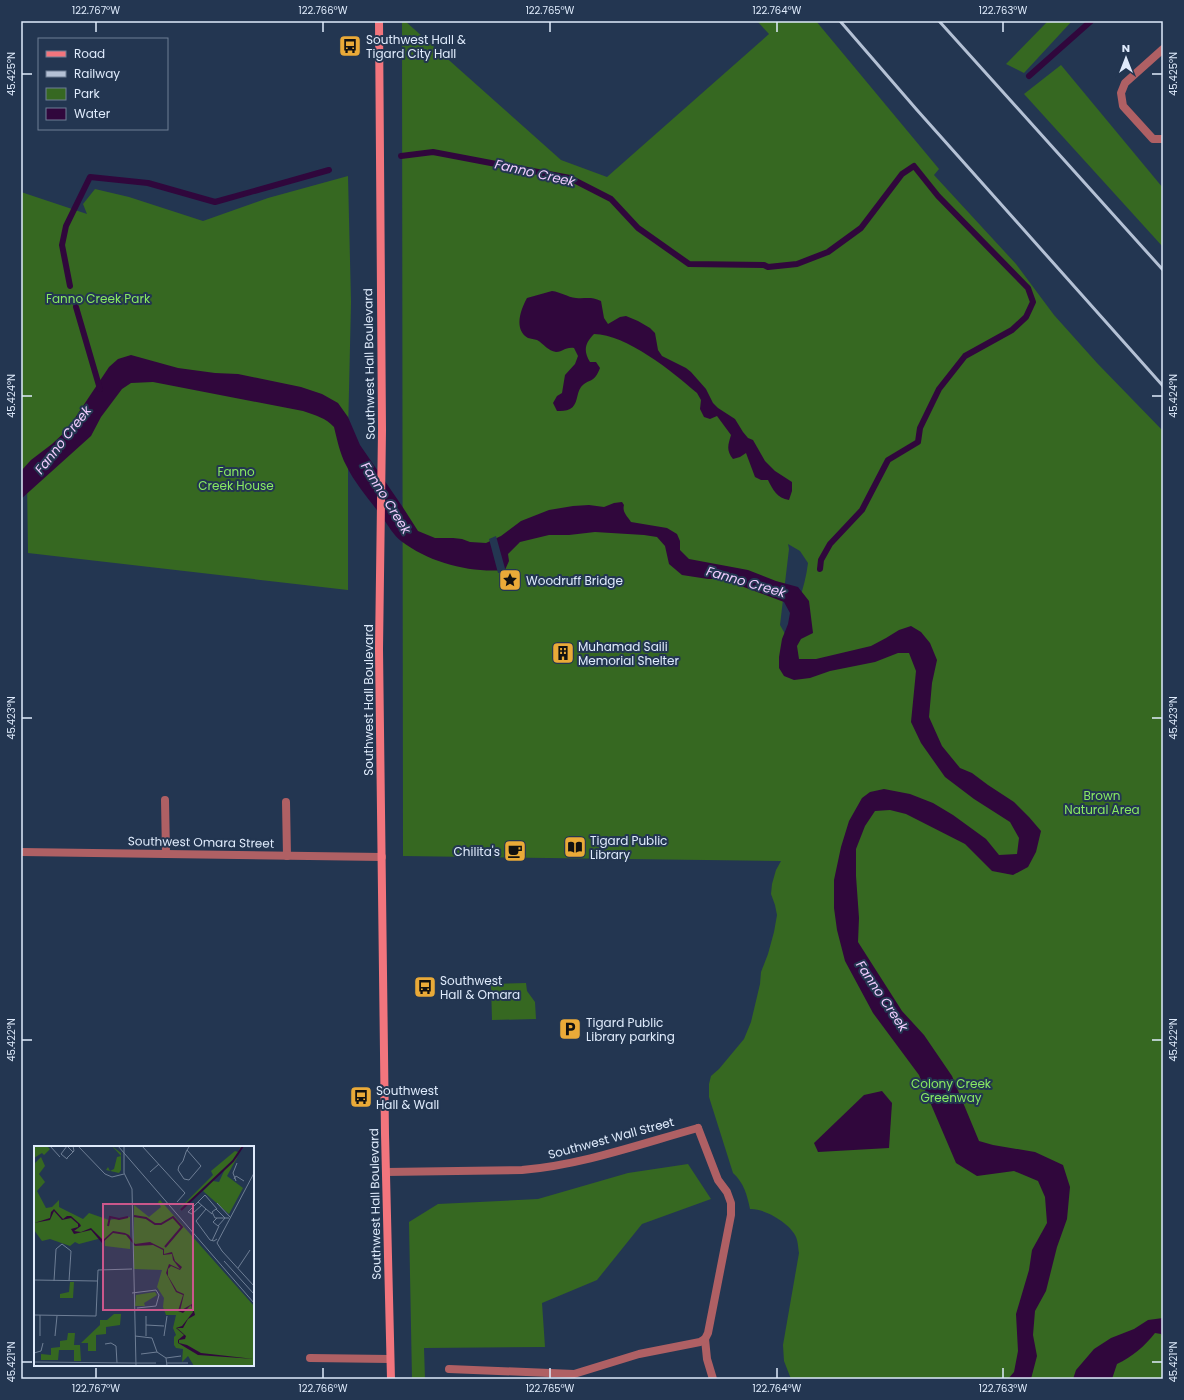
<svg xmlns="http://www.w3.org/2000/svg" width="1184" height="1400" font-family="Poppins,sans-serif">
	<rect width="100%" height="100%" fill="#233651"/>
	<!-- green -->
	<g fill="#366821" fill-rule="evenodd">
		<path d="M 402,21 L 405,21 L 561,160 L 607,177 L 769,34 L 757,21 L 816,21 L 939,169 L 934,175 L 1016,264 L 1054,315 L 1097,363 L 1163,431 L 1163,1379 L 791,1379 L 784,1361 L 783,1345 L 799,1253 C 798,1247 798,1240 795,1235 C 789,1223 764,1208 750,1209 C 747,1195 744,1183 733,1173 L 709,1097 L 709,1084 L 711,1076 L 719,1069 L 744,1039 L 751,1022 L 760,984 L 761,972 L 768,954 L 774,932 L 777,915 L 775,905 L 771,894 L 772,884 L 776,870 L 781,861 L 403,856 ZM 788,544 L 800,551 L 808,563 C 805,589 794,613 788,639 L 780,625 L 789,549 Z"/>
		<polygon points="1048,21 1072,21 1024,73 1006,64"/>
		<polygon points="1061,65 1163,188 1163,247 1024,94"/>
		<polygon points="348,176 351,302 348,434 348,590 28,553 27,476 21,475 21,192 87,214 83,204 95,189 129,197 203,221 268,198"/>
		<polygon points="526,983 527,991 535,1002 536,1019 492,1020 491,984"/>
		<polygon points="688,1164 711,1199 642,1224 597,1280 542,1303 545,1347 424,1348 425,1379 412,1379 409,1222 438,1204 538,1199 628,1173"/>
	</g>
	<!-- water -->
	<g fill="#30073c">
		<path d="M 552,291 C 561,292 567,297 576,298 C 586,299 590,296 601,301 L 604,318 L 608,324 L 620,317 L 626,316 L 638,321 L 650,328 L 655,333 L 658,350 L 662,356 L 686,368 L 691,372 L 706,389 L 713,403 L 718,408 L 735,419 L 743,432 L 748,438 L 753,440 L 765,461 L 775,471 L 792,482 L 792,491 L 789,500 C 777,498 773,490 768,480 L 761,480 L 755,477 L 746,453 L 740,457 L 733,459 C 726,450 728,445 731,435 L 717,416 L 710,419 L 704,417 L 700,409 L 701,400 L 697,393 C 673,372 626,334 594,334 C 585,343 583,351 590,362 L 596,362 L 600,368 C 594,384 589,378 581,387 C 576,394 578,405 570,409 C 566,411 561,411 557,411 L 553,403 L 557,396 L 562,393 L 565,375 L 575,364 L 578,356 L 574,348 C 564,347 564,352 556,352 C 548,351 544,344 537,340 C 534,339 531,339 528,338 C 513,329 521,309 527,298 Z"/>
		<path d="M 131,355 L 178,368 L 215,373 L 238,374 L 301,387 L 322,394 L 338,403 L 348,417 L 360,445 L 402,506 L 418,531 L 435,538 L 453,538 L 462,539 L 470,542 L 486,543 L 501,536 L 521,521 L 549,510 L 573,506 L 589,505 L 604,507 L 614,503 L 622,502 L 624,505 C 622,512 627,516 631,522 L 667,528 L 677,534 L 680,541 L 680,550 L 689,559 L 748,570 L 776,581 L 798,587 L 809,601 L 813,633 L 801,639 L 797,646 L 799,659 L 816,659 L 871,646 L 886,638 L 899,630 L 911,626 L 921,632 L 930,643 L 937,660 L 932,683 L 929,717 L 942,746 L 960,768 L 972,773 L 988,785 L 1014,802 L 1029,817 L 1041,831 L 1036,852 L 1028,867 L 1013,875 L 992,871 L 965,844 L 906,814 L 890,810 L 875,811 L 865,826 L 856,849 L 856,876 L 859,918 L 858,942 L 902,1011 L 924,1035 L 952,1076 L 979,1141 L 993,1145 L 1035,1152 L 1063,1165 L 1070,1187 L 1067,1219 L 1057,1247 L 1046,1291 L 1035,1311 L 1033,1335 L 1037,1356 L 1031,1379 L 1008,1379 L 1014,1372 L 1018,1351 L 1016,1314 L 1029,1270 L 1032,1250 L 1047,1223 L 1045,1197 L 1038,1181 L 1014,1171 L 977,1176 L 956,1163 L 927,1095 L 919,1075 L 873,1013 L 845,961 L 837,930 L 834,908 L 834,880 L 841,847 L 849,821 L 862,798 L 870,792 L 884,789 L 910,794 L 933,803 L 953,815 L 986,839 L 999,855 L 1017,854 L 1019,838 L 1010,822 L 974,799 L 945,777 L 921,743 L 911,722 L 916,671 L 909,653 L 898,653 L 875,662 L 830,671 L 810,678 L 794,680 L 784,676 L 779,668 L 779,657 L 782,639 L 788,624 L 790,613 L 784,602 L 722,579 L 708,579 L 682,575 L 669,564 L 665,546 L 657,537 L 644,535 L 595,532 L 569,535 L 549,535 L 520,542 L 508,554 L 509,561 L 505,570 C 470,573 430,563 401,541 C 394,536 388,525 382,517 C 370,500 355,484 346,465 C 340,454 337,439 334,427 C 326,418 315,415 303,411 L 153,382 L 131,383 L 122,389 L 101,417 L 91,436 L 21,499 L 21,471 L 31,460 L 52,444 L 67,430 L 109,367 L 118,359 Z"/>
		<polygon points="882,1091 892,1103 889,1148 818,1152 814,1143 864,1095"/>
		<path d="M 1163,1318 L 1163,1338 L 1161,1334 L 1155,1333 C 1145,1346 1132,1357 1117,1364 L 1112,1379 L 1073,1379 L 1076,1370 L 1094,1349 L 1111,1338 L 1134,1329 L 1148,1320 Z"/>
	</g>
	<!-- pier -->
	<polygon fill="#233651" points="496,536 506,572 505,572 498,573 489,539"/>
	<g fill="none" stroke-linecap="round" stroke-linejoin="round">
		<!-- stream -->
		<g stroke="#30073c" stroke-width="6">
			<polyline points="1029,76 1091,21"/>
			<polyline points="401,156 433,152 570,178 611,199 638,228 689,264 764,265 768,267 797,264 828,252 861,228 902,174 914,166 938,196 1028,288 1033,302 1026,317 1012,330 965,356 939,389 920,428 918,442 888,460 862,510 830,544 821,560 820,569"/>
			<polyline points="70,286 62,245 66,226 90,177 148,183 215,202 329,170"/>
			<polyline points="76,307 100,389"/>
		</g>
		<!-- service -->
		<g stroke="#af6064" stroke-width="8">
			<polyline points="1163,49 1125,83 1121,93 1123,106 1153,139 1163,139"/>
			<polyline points="165,800 166,854"/>
			<polyline points="286,802 287,856"/>
			<polyline points="705,1339 707,1359 713,1379"/>
			<polyline points="449,1369 574,1374 639,1354 700,1342 705,1339 708,1333 731,1215 731,1203 727,1192 718,1180 698,1128"/>
		</g>
		<!-- minor -->
		<g stroke="#af6064" stroke-width="8">
			<polyline points="21,852 382,857"/>
			<path d="M 386,1172 L 522,1170 C 582,1165 640,1144 698,1128"/>
			<polyline points="310,1358 390,1359"/>
		</g>
		<!-- secondary -->
		<polyline stroke="#f2757d" stroke-width="8" points="379,21 382,430 379,649 385,1134 391,1379"/>
		<!-- rail -->
		<g stroke="#b4c1d5" stroke-width="3">
			<polyline points="840,21 917,110 1163,386"/>
			<polyline points="939,21 1163,270"/>
		</g>
	</g>
	<!-- ticks -->
	<path fill="none" stroke="#dfebfc" stroke-width="1.5" d="M 96,22 L 96,32M 323,22 L 323,32M 550,22 L 550,32M 777,22 L 777,32M 1003,22 L 1003,32M 22,74 L 32,74M 1152,74 L 1162,74M 22,396 L 32,396M 1152,396 L 1162,396M 22,718 L 32,718M 1152,718 L 1162,718M 22,1040 L 32,1040M 1152,1040 L 1162,1040M 22,1362 L 32,1362M 1152,1362 L 1162,1362M 96,1368 L 96,1378M 323,1368 L 323,1378M 550,1368 L 550,1378M 777,1368 L 777,1378M 1003,1368 L 1003,1378"/>
	<!-- icons -->
	<defs>
		<g id="bus-square" transform="scale(1.15)"><rect x="-9" y="-9" width="18" height="18" rx="4" fill="#eaaa38" stroke="#233651"/><path d="M-5-6H5V4H4V6H2V4H-2V6H-4V4H-5ZM-3.5-4V0h7V-4ZM-3.5 1.2v1.5H-2V1.2ZM2 1.2v1.5H3.5V1.2Z" fill="#111"/></g>
		<g id="sight-square" transform="scale(1.15)"><rect x="-9" y="-9" width="18" height="18" rx="4" fill="#eaaa38" stroke="#233651"/><path d="M0-6L1.8-2.2L6-1.7L2.9 1.2L3.7 5.4L0 3.3L-3.7 5.4L-2.9 1.2L-6-1.7L-1.8-2.2Z" fill="#111"/></g>
		<g id="building-square" transform="scale(1.15)"><rect x="-9" y="-9" width="18" height="18" rx="4" fill="#eaaa38" stroke="#233651"/><path d="M-4-6H4V6H1V3H-1V6H-4ZM-2.5-4.3h1.7v1.8h-1.7ZM.8-4.3h1.7v1.8H.8ZM-2.5-1h1.7V.8h-1.7ZM.8-1h1.7V.8H.8Z" fill="#111"/></g>
		<g id="library-square" transform="scale(1.15)"><rect x="-9" y="-9" width="18" height="18" rx="4" fill="#eaaa38" stroke="#233651"/><path d="M-6-4Q-3-5.5-.7-3.5V5Q-3 3-6 4ZM6-4Q3-5.5 .7-3.5V5Q3 3 6 4Z" fill="#111"/></g>
		<g id="cafe-square" transform="scale(1.15)"><rect x="-9" y="-9" width="18" height="18" rx="4" fill="#eaaa38" stroke="#233651"/><path d="M-5.5-4.5H6V0H3Q3 3.5 0 3.5H-2.5Q-5.5 3.5-5.5 0ZM3-3.2v2h1.7v-2ZM-6 4.5H4V6H-6Z" fill="#111"/></g>
		<g id="parking-square" transform="scale(1.15)"><rect x="-9" y="-9" width="18" height="18" rx="4" fill="#eaaa38" stroke="#233651"/><path d="M-3.5-5.5H1a3.5 3.5 0 0 1 0 7H-1V5.5H-3.5ZM-1-3.4V-.6H.8a1.4 1.4 0 0 0 0-2.8Z" fill="#111"/></g>
	</defs>
	<g fill-rule="evenodd">
		<use href="#bus-square" x="350" y="46"/>
		<use href="#sight-square" x="510" y="580"/>
		<use href="#building-square" x="563" y="653"/>
		<use href="#library-square" x="575" y="847"/>
		<use href="#cafe-square" x="515" y="851"/>
		<use href="#bus-square" x="425" y="987"/>
		<use href="#parking-square" x="570" y="1029"/>
		<use href="#bus-square" x="361" y="1097"/>
	</g>
	<g text-anchor="middle" dominant-baseline="central" stroke-width="4" stroke-linejoin="round" paint-order="stroke">
		<!-- poi labels -->
		<g font-size="12" fill="#dfebfc" stroke="#233651" text-anchor="start">
			<text x="366" y="39">Southwest Hall &amp;<tspan x="366" dy="14">Tigard City Hall</tspan></text>
			<text x="526" y="580">Woodruff Bridge</text>
			<text x="578" y="646">Muhamad Saili<tspan x="578" dy="14">Memorial Shelter</tspan></text>
			<text x="590" y="840">Tigard Public<tspan x="590" dy="14">Library</tspan></text>
			<text x="500" y="851" text-anchor="end">Chilita's</text>
			<text x="440" y="980">Southwest<tspan x="440" dy="14">Hall &amp; Omara</tspan></text>
			<text x="586" y="1022">Tigard Public<tspan x="586" dy="14">Library parking</tspan></text>
			<text x="376" y="1090">Southwest<tspan x="376" dy="14">Hall &amp; Wall</tspan></text>
		</g>
		<!-- park labels -->
		<g font-size="12" fill="#89ea62" stroke="#233651">
			<text x="98" y="298">Fanno Creek Park</text>
			<text x="236" y="471">Fanno<tspan x="236" dy="14">Creek House</tspan></text>
			<text x="1102" y="795">Brown<tspan x="1102" dy="14">Natural Area</tspan></text>
			<text x="951" y="1083">Colony Creek<tspan x="951" dy="14">Greenway</tspan></text>
		</g>
		<!-- street labels -->
		<g font-size="12" fill="#dfebfc" stroke="#233651">
			<text transform="translate(369 364) rotate(-91)">Southwest Hall Boulevard</text>
			<text transform="translate(368 700) rotate(-90)">Southwest Hall Boulevard</text>
			<text transform="translate(201 842) rotate(1)">Southwest Omara Street</text>
			<text transform="translate(611 1138) rotate(-15)">Southwest Wall Street</text>
			<text transform="translate(375 1204) rotate(-91)">Southwest Hall Boulevard</text>
		</g>
		<!-- water labels -->
		<g font-size="13" font-style="italic" fill="#f2cdff" stroke="#233651">
			<text transform="translate(535 173) rotate(13)">Fanno Creek</text>
			<text transform="translate(63 440) rotate(-52)">Fanno Creek</text>
			<text transform="translate(386 498) rotate(58)">Fanno Creek</text>
			<text transform="translate(746 582) rotate(16)">Fanno Creek</text>
			<text transform="translate(882 996) rotate(56)">Fanno Creek</text>
		</g>
	</g>
	<!-- overview -->
	<g transform="translate(34 1146)">
		<rect width="220" height="220" fill="#233651"/>
		<path d="M 0,0 L 13,0 L 16,3 L 10,9 L 8,7 L 0,12 ZM 78,0 L 87,7 L 87,24 L 85,27 L 72,24 L 74,21 L 76,25 L 80,23 L 83,11 L 87,10 ZM 207,0 L 208,0 L 202,11 L 176,38 L 145,63 L 179,29 L 177,25 L 201,5 L 204,6 ZM 204,10 L 193,30 L 209,42 L 195,68 L 169,45 L 179,35 L 185,36 L 191,23 ZM 7,11 L 11,20 L 5,28 L 11,36 L 3,45 L 12,62 L 18,61 L 25,54 L 25,61 L 49,73 L 55,67 L 75,74 L 96,71 L 96,103 L 71,100 L 71,94 L 64,93 L 45,98 L 41,96 L 36,100 L 16,93 L 8,95 L 0,84 L 0,18 ZM 126,54 L 220,160 L 220,220 L 160,220 L 154,210 L 148,216 L 149,203 L 142,202 L 140,199 L 140,191 L 142,189 L 139,182 L 142,169 L 132,169 L 129,161 L 130,152 L 123,141 L 128,124 L 100,123 L 100,59 L 115,71 L 127,61 L 124,56 ZM 36,136 L 40,136 L 39,152 L 26,152 L 26,148 L 35,146 ZM 121,146 L 123,149 L 110,157 L 111,160 L 101,160 L 102,149 ZM 80,168 L 87,168 L 86,179 L 72,181 L 72,188 L 62,189 L 62,205 L 54,205 L 54,197 L 47,197 L 66,179 L 66,174 L 73,174 ZM 34,187 L 41,187 L 40,199 L 46,199 L 47,215 L 40,215 L 40,204 L 25,204 L 24,214 L 7,214 L 7,208 L 17,209 L 17,202 L 26,201 L 26,195 L 33,194 Z" fill="#366821"/>
		<path d="M 20,63 L 29,73 L 33,70 L 37,70 L 46,78 L 47,80 L 40,85 L 47,86 L 57,82 L 69,94 L 79,85 L 91,87 L 95,89 L 101,98 L 116,96 L 130,103 L 130,108 L 138,106 L 141,115 L 148,121 L 146,124 L 137,120 L 134,123 L 134,130 L 143,145 L 150,148 L 146,165 L 158,158 L 160,165 L 161,169 L 154,173 L 149,182 L 143,182 L 152,190 L 151,193 L 145,194 L 145,197 L 153,199 L 167,207 L 220,213 L 164,209 L 144,197 L 144,194 L 150,189 L 142,182 L 148,180 L 159,166 L 157,159 L 149,167 L 144,165 L 149,149 L 142,146 L 132,127 L 135,118 L 146,123 L 139,114 L 138,108 L 129,109 L 129,104 L 119,99 L 101,100 L 92,89 L 79,87 L 68,97 L 57,84 L 40,88 L 37,83 L 44,81 L 44,78 L 37,72 L 28,74 L 20,65 L 16,74 L 0,77 L 16,72 L 17,66 Z" fill="#30073c"/>
		<path fill="none" stroke="#30073c" stroke-width="2" d="M 147,64 L 199,15 L 209,0M 100,70 L 112,72 L 121,78 L 127,78 L 139,71 L 148,81 L 131,101M 74,80 L 76,71 L 85,73 L 94,71"/>
		<path fill="none" stroke="#6e7e95" stroke-width="1" d="M 16,0 L 26,11M 39,0 L 40,5 L 33,12 L 33,13 L 27,8 L 33,0 L 39,6M 44,0 L 71,28 L 78,31 L 90,28M 84,0 L 220,157M 90,0 L 90,27 L 98,43 L 102,220M 108,0 L 151,47 L 143,56M 153,4 L 167,20 L 155,34 L 150,33 L 144,24 L 145,20 L 149,15 L 152,6 L 153,4 L 155,1 L 156,0M 116,26 L 125,18M 220,27 L 183,97 L 188,105 L 220,140M 200,33 L 202,30 L 210,35M 202,35 L 199,27 L 203,17M 164,56 L 171,49 L 183,63M 183,57 L 196,71M 168,59 L 158,68 L 154,66 L 164,56 L 172,63M 178,68 L 172,63 L 162,75 L 176,94 L 180,95 L 183,93M 183,72 L 179,76 L 184,80 L 191,72M 191,72 L 181,72 L 178,66 L 182,63 L 191,72 L 195,72M 178,95 L 185,80M 0,99 L 0,112M 190,115 L 220,148M 204,122 L 216,104M 0,134 L 63,135M 20,135 L 22,103 L 28,98 L 37,105 L 35,135M 98,147 L 122,144 L 125,149 L 122,160 L 103,162M 0,169 L 62,170 L 64,124 L 98,123M 112,179 L 130,180M 6,190 L 6,169M 21,190 L 23,170M 101,190 L 118,192 L 123,206 L 132,212 L 133,220M 112,190 L 112,170M 130,190 L 133,170M 71,198 L 77,197 L 82,200 L 83,217M 0,207 L 7,205 L 9,197M 107,208 L 123,206M 132,212 L 147,210M 0,216 L 101,217M 101,217 L 122,217M 133,217 L 154,217"/>
		<path fill="#cb578b" fill-opacity="0.15" stroke="#cb578b" stroke-width="2" d="M 69,58 L 159,58 L 159,164 L 69,164 Z"/>
		<rect width="220" height="220" fill="none" stroke="#dfebfc" stroke-width="2"/>
	</g>
	<!-- border -->
	<rect width="1184" height="1400" fill="none" stroke="#233651" stroke-width="44"/>
	<!-- legend -->
	<rect x="38" y="38" width="130" height="92" fill="#233651" stroke="#6e7e95"/>
	<rect x="46" y="51" width="20" height="6" fill="#f2757d" stroke="#6e7e95"/>
	<text x="74" y="58" font-size="12" fill="#dfebfc">Road</text>
	<rect x="46" y="71" width="20" height="6" fill="#b4c1d5" stroke="#6e7e95"/>
	<text x="74" y="78" font-size="12" fill="#dfebfc">Railway</text>
	<rect x="46" y="88" width="20" height="12" fill="#366821" stroke="#6e7e95"/>
	<text x="74" y="98" font-size="12" fill="#dfebfc">Park</text>
	<rect x="46" y="108" width="20" height="12" fill="#30073c" stroke="#6e7e95"/>
	<text x="74" y="118" font-size="12" fill="#dfebfc">Water</text>
	<!-- north arrow -->
	<g transform="translate(1126 58)" stroke="#233651" stroke-width="3" paint-order="stroke">
	<path d="M0-3L7 15L0 10L-7 15Z" fill="#dfebfc"/>
	<text y="-6" font-size="11" font-weight="bold" text-anchor="middle" fill="#dfebfc">N</text>
	</g>
	<rect x="22" y="22" width="1140" height="1356" fill="none" stroke="#dfebfc" stroke-width="1.5"/>
	<g font-size="10" text-anchor="middle" fill="#dfebfc">
		<text x="96" y="14">122.767°W</text>
		<text x="323" y="14">122.766°W</text>
		<text x="550" y="14">122.765°W</text>
		<text x="777" y="14">122.764°W</text>
		<text x="1003" y="14">122.763°W</text>
		<text transform="translate(11 74) rotate(-90)" y="4">45.425°N</text>
		<text transform="translate(1173 74) rotate(-90)" y="4">45.425°N</text>
		<text transform="translate(11 396) rotate(-90)" y="4">45.424°N</text>
		<text transform="translate(1173 396) rotate(-90)" y="4">45.424°N</text>
		<text transform="translate(11 718) rotate(-90)" y="4">45.423°N</text>
		<text transform="translate(1173 718) rotate(-90)" y="4">45.423°N</text>
		<text transform="translate(11 1040) rotate(-90)" y="4">45.422°N</text>
		<text transform="translate(1173 1040) rotate(-90)" y="4">45.422°N</text>
		<text transform="translate(11 1362) rotate(-90)" y="4">45.421°N</text>
		<text transform="translate(1173 1362) rotate(-90)" y="4">45.421°N</text>
		<text x="96" y="1392">122.767°W</text>
		<text x="323" y="1392">122.766°W</text>
		<text x="550" y="1392">122.765°W</text>
		<text x="777" y="1392">122.764°W</text>
		<text x="1003" y="1392">122.763°W</text>
	</g>
</svg>
